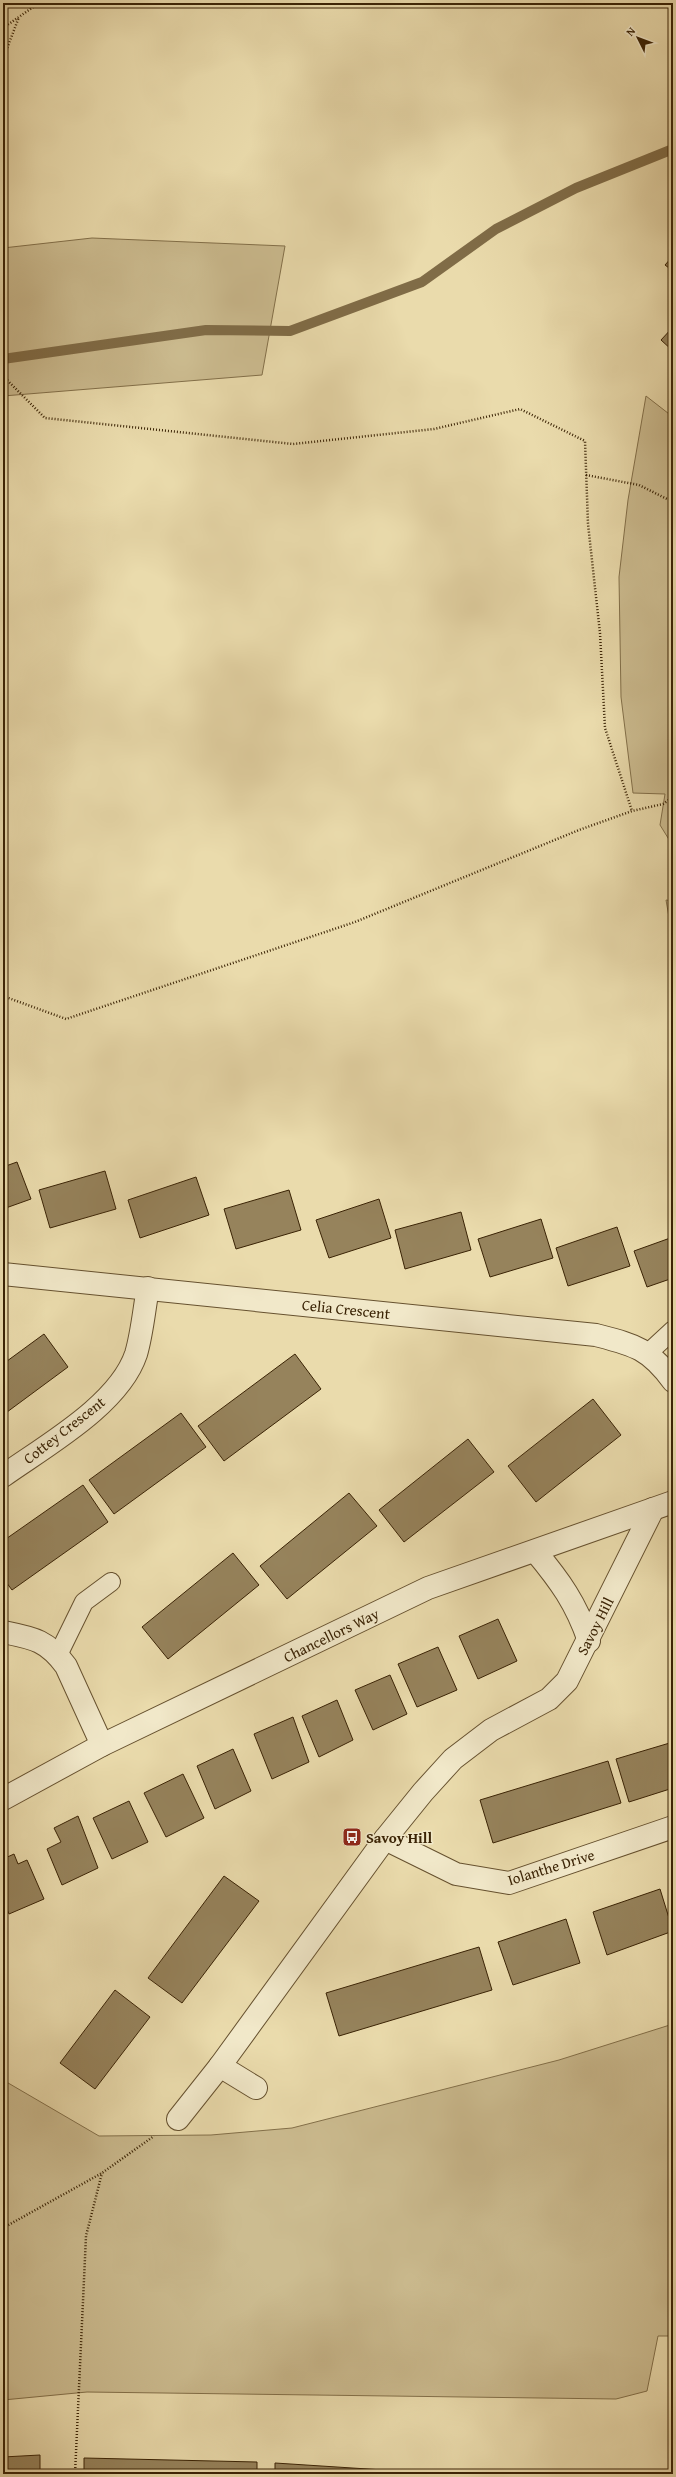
<svg xmlns="http://www.w3.org/2000/svg" width="676" height="2477" font-family="'Gentium Book Plus',serif">
	<rect width="100%" height="100%" fill="#eadbac"/>
	<filter id="stains"><feTurbulence type="fractalNoise" baseFrequency=".005" numOctaves="4"/><feColorMatrix values="0 0 0 0 .2 0 0 0 0 .09 0 0 0 0 .02 0 0 0 .5 -.17"/></filter>
	<radialGradient id="worn" r=".72"><stop offset=".6" stop-color="#630" stop-opacity="0"/><stop offset="1" stop-color="#630" stop-opacity=".3"/></radialGradient>
	<!-- green -->
	<g fill="#ccbc90" stroke="#83704a">
		<polygon points="92,238 285,246 262,375 3,396 3,248"/>
		<polygon points="646,396 673,417 673,846 660,825 665,794 633,793 621,697 619,577 628,500"/>
		<polygon points="666,900 673,901 673,940"/>
		<polygon points="673,2024 673,2336 658,2336 647,2391 616,2399 87,2392 3,2400 3,2080 99,2136 211,2135 292,2128 559,2060"/>
	</g>
	<g fill="none" stroke-linecap="round" stroke-linejoin="round">
		<!-- stream -->
		<polyline stroke="#806c47" stroke-width="10" points="3,359 206,330 290,331 422,282 496,229 576,188 673,149"/>
	</g>
	<!-- building -->
	<g fill="#96835c" stroke="#3a2305">
		<polygon points="673,256 673,271 665,265"/>
		<polygon points="673,327 673,351 661,340"/>
		<polygon points="17,1162 31,1199 3,1209 3,1167"/>
		<polygon points="105,1171 116,1209 50,1228 39,1190"/>
		<polygon points="196,1177 209,1215 140,1238 128,1200"/>
		<polygon points="289,1190 301,1230 236,1249 224,1209"/>
		<polygon points="379,1199 391,1238 329,1258 316,1220"/>
		<polygon points="461,1212 471,1250 405,1269 395,1230"/>
		<polygon points="541,1219 553,1258 490,1277 478,1239"/>
		<polygon points="617,1227 630,1266 568,1286 556,1248"/>
		<polygon points="673,1237 673,1278 647,1287 634,1251"/>
		<polygon points="44,1334 68,1367 3,1415 3,1364"/>
		<polygon points="295,1354 321,1389 224,1461 198,1426"/>
		<polygon points="593,1399 621,1435 536,1502 508,1466"/>
		<polygon points="181,1413 206,1447 114,1514 89,1480"/>
		<polygon points="468,1439 494,1472 404,1542 379,1510"/>
		<polygon points="83,1485 108,1522 12,1590 3,1578 3,1541"/>
		<polygon points="349,1493 377,1526 287,1599 260,1566"/>
		<polygon points="233,1553 259,1585 168,1659 142,1627"/>
		<polygon points="498,1619 517,1661 478,1679 459,1636"/>
		<polygon points="438,1647 457,1690 417,1707 398,1664"/>
		<polygon points="390,1675 407,1714 373,1730 355,1690"/>
		<polygon points="337,1700 353,1740 319,1757 302,1716"/>
		<polygon points="293,1717 309,1762 272,1779 254,1734"/>
		<polygon points="673,1742 673,1788 629,1802 616,1759"/>
		<polygon points="233,1749 251,1791 215,1809 197,1766"/>
		<polygon points="608,1761 621,1803 493,1843 480,1800"/>
		<polygon points="183,1774 204,1818 166,1837 144,1793"/>
		<polygon points="129,1801 148,1842 112,1859 93,1818"/>
		<polygon points="78,1816 98,1868 62,1885 47,1849 61,1842 54,1828"/>
		<polygon points="14,1854 18,1864 27,1860 44,1899 9,1914 3,1898 3,1859"/>
		<polygon points="224,1876 259,1901 182,2003 148,1978"/>
		<polygon points="660,1889 673,1931 607,1955 593,1912"/>
		<polygon points="566,1919 580,1963 513,1985 498,1942"/>
		<polygon points="479,1947 492,1990 339,2036 326,1993"/>
		<polygon points="115,1990 150,2017 95,2089 60,2063"/>
		<polygon points="40,2455 40,2474 3,2474 3,2457"/>
		<polygon points="84,2458 257,2462 257,2474 84,2474"/>
		<polygon points="275,2463 445,2474 275,2474"/>
		<polygon points="466,2471 507,2474 466,2474"/>
	</g>
	<g fill="none" stroke-linecap="round" stroke-linejoin="round">
		<!-- lane casing -->
		<g stroke="#66512f" stroke-width="20">
			<g id="lane">
				<polyline points="647,1354 673,1330"/>
				<polyline points="58,1655 84,1602 111,1582"/>
			</g>
		</g>
		<!-- street casing -->
		<g stroke="#66512f" stroke-width="24">
			<g id="street">
				<path d="M 3,1274 L 596,1335 C 634,1345 649,1348 673,1381"/>
				<path d="M 3,1476 C 45,1446 119,1405 136,1354 C 142,1334 144,1310 148,1288"/>
				<path d="M 535,1551 C 560,1581 576,1603 589,1641"/>
				<path d="M 3,1632 C 33,1638 47,1640 66,1666 L 102,1745"/>
				<polyline points="3,1799 102,1745 428,1588 673,1502"/>
				<polyline points="385,1839 456,1874 509,1883 673,1827"/>
				<polyline points="220,2066 256,2088"/>
				<polyline points="178,2119 220,2066 385,1839 423,1792 453,1759 491,1730 549,1699 567,1681 653,1509"/>
			</g>
		</g>
		<!-- path -->
		<g stroke="#3a2305" stroke-width="2.5" stroke-dasharray="1 2" stroke-linecap="butt">
			<polyline points="3,28 39,3"/>
			<polyline points="3,59 19,17"/>
			<polyline points="3,376 45,418 293,444 434,429 520,409 585,441 588,524 600,633 605,728 632,811"/>
			<polyline points="586,475 639,485 673,502"/>
			<polyline points="3,996 66,1019 355,922 579,830 632,811 663,804 673,797"/>
			<polyline points="3,2228 102,2173 154,2136"/>
			<polyline points="75,2474 86,2236 102,2173"/>
		</g>
		<!-- lane -->
		<use href="#lane" stroke="#f1e8c9" stroke-width="18"/>
		<!-- street -->
		<use href="#street" stroke="#f1e8c9" stroke-width="22"/>
	</g>
	<!-- icons -->
	<defs>
		<g id="bus-square" transform="scale(1)"><rect x="-9" y="-9" width="18" height="18" rx="4" fill="#8f2418" stroke="#f1e8c9"/><path d="M-5-6H5V4H4V6H2V4H-2V6H-4V4H-5ZM-3.5-4V0h7V-4ZM-3.5 1.2v1.5H-2V1.2ZM2 1.2v1.5H3.5V1.2Z" fill="#fff"/></g>
	</defs>
	<g fill-rule="evenodd">
		<use href="#bus-square" x="352" y="1837"/>
	</g>
	<g text-anchor="middle" dominant-baseline="central" stroke-width="3" stroke-linejoin="round" paint-order="stroke">
		<!-- street labels -->
		<g font-size="15" fill="#3a2305" stroke="#f1e8c9">
			<text transform="translate(346 1309) rotate(6)">Celia Crescent</text>
			<text transform="translate(64 1430) rotate(-38)">Cottey Crescent</text>
			<text transform="translate(595 1626) rotate(-63)">Savoy Hill</text>
			<text transform="translate(331 1635) rotate(-26)">Chancellors Way</text>
			<text transform="translate(551 1867) rotate(-17)">Iolanthe Drive</text>
		</g>
		<!-- poi labels -->
		<g font-size="15" font-weight="bold" fill="#3a2305" stroke="#f1e8c9" text-anchor="start">
			<text x="366" y="1837">Savoy Hill</text>
		</g>
	</g>
	<!-- margin -->
	<rect width="676" height="2477" fill="none" stroke="#eadbac" stroke-width="16"/>
	<rect x="4" y="4" width="668" height="2469" fill="none" stroke="#3a2305" stroke-width="2"/>
	<rect x="8" y="8" width="660" height="2461" fill="none" stroke="#3a2305"/>
	<!-- north arrow -->
	<g transform="translate(638 38) rotate(312)" stroke="#f1e8c9" stroke-width="3" paint-order="stroke">
	<path d="M0-3L7 15L0 10L-7 15Z" fill="#3a2305"/>
	<text y="-6" font-size="11" font-weight="bold" text-anchor="middle" fill="#3a2305">N</text>
	</g>
	<rect width="100%" height="100%" filter="url(#stains)"/>
	<rect width="100%" height="100%" fill="url(#worn)"/>
</svg>
